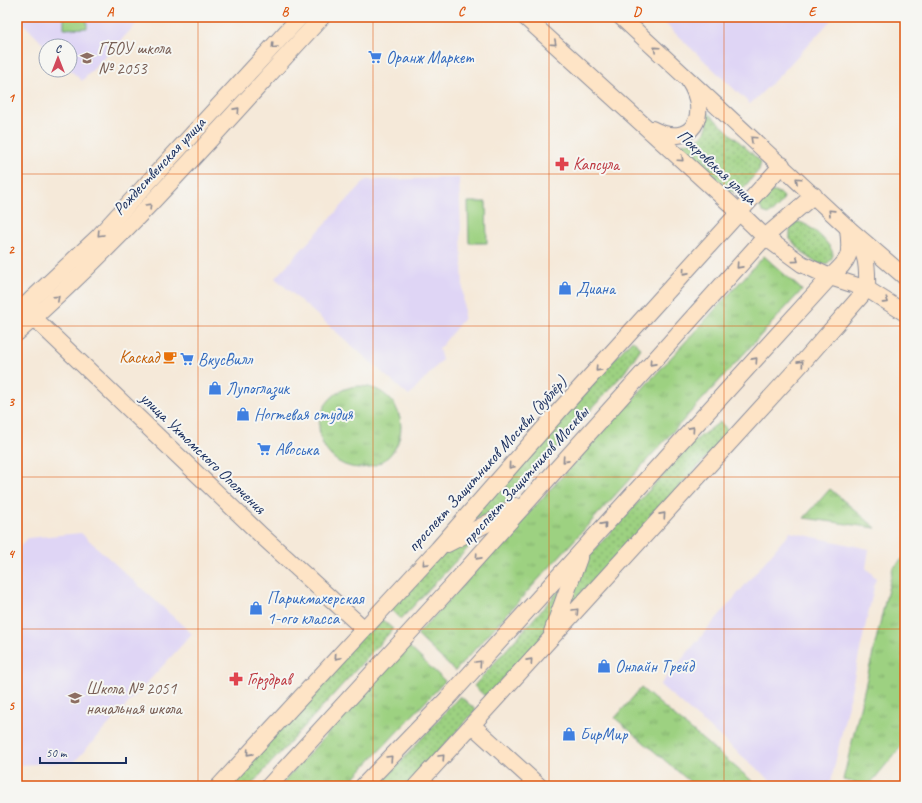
<svg xmlns="http://www.w3.org/2000/svg" width="922" height="803" font-family="Caveat,sans-serif">
	<defs>
		<pattern id="grass-dots" width="8" height="8" patternUnits="userSpaceOnUse"><rect width="8" height="8" fill="#9dd181"/><path d="M2 2h.1M6 6h.1" fill="none" stroke="#7faa6d" stroke-width="1.8" stroke-linecap="round"/></pattern>
		<pattern id="park-tufts" width="24" height="20" patternUnits="userSpaceOnUse"><rect width="24" height="20" fill="#9dd181"/><path d="M3 7l-1-3M5 7V3M7 7l1-3M15 17l-1-3M17 17v-4M19 17l1-3" fill="none" stroke="#7faa6d"/></pattern>
	</defs>
	<rect width="100%" height="100%" fill="#f6f6f2"/>
	<filter id="ink" filterUnits="userSpaceOnUse"><feTurbulence type="fractalNoise" baseFrequency=".025" numOctaves="2"/><feDisplacementMap in="SourceGraphic" scale="8" xChannelSelector="R" yChannelSelector="G"/><feConvolveMatrix kernelMatrix="1 2 1 2 8 2 1 2 1" color-interpolation-filters="sRGB"/></filter>
	<filter id="wash" filterUnits="userSpaceOnUse"><feTurbulence type="fractalNoise" baseFrequency=".012" numOctaves="4" result="noise"/><feDisplacementMap in="SourceGraphic" scale="16" xChannelSelector="R" yChannelSelector="G"/><feGaussianBlur stdDeviation="0.9" result="paint"/><feColorMatrix in="noise" values="0 0 0 0 0 0 0 0 0 0 0 0 0 0 0 0 0 1.4 0 .05"/><feComposite in="paint" operator="in"/></filter>
	<g filter="url(#wash)">
		<rect width="100%" height="100%" fill="#f5e9d9"/>
		<!-- built -->
		<g fill="#dfd5f5">
			<polygon points="17,17 143,17 82,81 70,70 70,46 46,47"/>
			<polygon points="658,17 834,17 777,78 750,104"/>
			<polygon points="459,178 464,318 439,349 442,360 409,396 275,278 366,180"/>
			<polygon points="790,532 869,549 866,568 876,578 830,786 777,786 660,685"/>
			<polygon points="81,533 192,634 74,762 17,765 17,550 28,538"/>
		</g>
		<!-- grass -->
		<g fill="url(#grass-dots)" stroke="#5c8070">
			<path d="M 706,111 L 761,162 L 759,170 L 739,193 L 730,191 L 678,144 C 699,142 712,134 706,111 Z"/>
			<path d="M 769,191 L 780,193 L 784,197 C 781,205 776,210 769,214 L 763,212 L 758,204 Z"/>
			<path d="M 797,222 C 807,221 833,245 833,255 C 824,280 799,248 790,239 L 790,228 Z"/>
			<polygon points="632,340 641,348 624,373 511,498 494,511 463,525"/>
			<polygon points="720,422 729,431 563,619 587,558 694,441"/>
			<polygon points="484,531 401,619 390,609 443,551"/>
			<polygon points="562,587 546,634 486,697 474,686"/>
			<polygon points="379,617 393,629 250,786 225,786"/>
			<polygon points="460,696 476,710 407,786 379,786"/>
		</g>
		<!-- park -->
		<g fill="url(#park-tufts)" stroke="#5c8070">
			<polygon points="764,256 802,290 455,671 417,635"/>
			<circle cx="360" cy="427" r="41"/>
			<polygon points="830,489 876,528 804,518"/>
			<polygon points="905,556 905,742 869,785 843,780 893,568"/>
			<polygon points="407,645 445,681 346,786 280,786"/>
			<polygon points="641,688 758,786 695,786 615,718"/>
		</g>
		<!-- garden -->
		<g fill="#9dd181" stroke="#5c8070">
			<polygon points="64,17 87,17 87,28 64,29"/>
			<polygon points="468,202 486,202 487,243 469,243"/>
		</g>
	</g>
	<g filter="url(#ink)">
		<g fill="none" stroke-linecap="round" stroke-linejoin="round">
			<!-- secondary casing -->
			<g stroke="#888c9c" stroke-width="18">
				<g id="secondary">
					<polyline points="525,17 739,212 765,237 802,264 830,277 867,289 905,313"/>
					<polyline points="621,17 848,228 905,277"/>
					<path d="M 652,129 C 692,150 711,115 689,81"/>
					<polyline points="32,299 30,309 34,318 262,536 363,628"/>
					<polyline points="17,313 98,237 300,17"/>
					<path d="M 17,333 C 128,236 223,124 322,17"/>
					<polyline points="447,544 498,518 515,506"/>
					<polyline points="552,632 579,558"/>
					<polyline points="472,725 539,786"/>
					<polyline points="219,786 438,549 559,411 782,165"/>
					<polyline points="269,786 431,609 765,237 814,195"/>
					<path d="M 363,786 L 447,699 L 830,277 C 851,258 851,256 848,228"/>
					<path d="M 416,786 L 804,361 L 867,289 C 868,259 866,253 849,229"/>
				</g>
			</g>
			<!-- secondary -->
			<use href="#secondary" stroke="#fee4c6" stroke-width="16"/>
		</g>
		<!-- one-way arrows -->
		<defs><path id="oneway-chevron" d="M-2-3.5L2.5 0L-2 3.5" fill="none" stroke-width="1.6" stroke-linecap="round" stroke-linejoin="round"/></defs>
		<g stroke="#8c8a92">
			<use href="#oneway-chevron" transform="translate(554 43) rotate(42)"/>
			<use href="#oneway-chevron" transform="translate(274 46) rotate(133)"/>
			<use href="#oneway-chevron" transform="translate(656 49) rotate(-138)"/>
			<use href="#oneway-chevron" transform="translate(237 110) rotate(-48)"/>
			<use href="#oneway-chevron" transform="translate(753 139) rotate(-137)"/>
			<use href="#oneway-chevron" transform="translate(681 159) rotate(42)"/>
			<use href="#oneway-chevron" transform="translate(798 180) rotate(-137)"/>
			<use href="#oneway-chevron" transform="translate(149 206) rotate(-46)"/>
			<use href="#oneway-chevron" transform="translate(831 212) rotate(-136)"/>
			<use href="#oneway-chevron" transform="translate(100 234) rotate(133)"/>
			<use href="#oneway-chevron" transform="translate(796 260) rotate(36)"/>
			<use href="#oneway-chevron" transform="translate(739 266) rotate(132)"/>
			<use href="#oneway-chevron" transform="translate(685 272) rotate(132)"/>
			<use href="#oneway-chevron" transform="translate(57 298) rotate(-42)"/>
			<use href="#oneway-chevron" transform="translate(886 301) rotate(33)"/>
			<use href="#oneway-chevron" transform="translate(755 360) rotate(-48)"/>
			<use href="#oneway-chevron" transform="translate(652 363) rotate(132)"/>
			<use href="#oneway-chevron" transform="translate(801 363) rotate(-48)"/>
			<use href="#oneway-chevron" transform="translate(598 369) rotate(132)"/>
			<use href="#oneway-chevron" transform="translate(692 429) rotate(-48)"/>
			<use href="#oneway-chevron" transform="translate(565 460) rotate(132)"/>
			<use href="#oneway-chevron" transform="translate(511 466) rotate(131)"/>
			<use href="#oneway-chevron" transform="translate(663 515) rotate(-48)"/>
			<use href="#oneway-chevron" transform="translate(604 525) rotate(-48)"/>
			<use href="#oneway-chevron" transform="translate(478 557) rotate(132)"/>
			<use href="#oneway-chevron" transform="translate(425 563) rotate(133)"/>
			<use href="#oneway-chevron" transform="translate(576 611) rotate(-47)"/>
			<use href="#oneway-chevron" transform="translate(337 657) rotate(132)"/>
			<use href="#oneway-chevron" transform="translate(530 661) rotate(-48)"/>
			<use href="#oneway-chevron" transform="translate(479 663) rotate(-47)"/>
			<use href="#oneway-chevron" transform="translate(249 753) rotate(132)"/>
			<use href="#oneway-chevron" transform="translate(442 757) rotate(-47)"/>
			<use href="#oneway-chevron" transform="translate(390 758) rotate(-46)"/>
		</g>
	</g>
	<!-- grid -->
	<path fill="none" stroke="#de5710" stroke-width="1" stroke-opacity="0.55" d="M 198,17 L 198,786M 373,17 L 373,786M 549,17 L 549,786M 724,17 L 724,786M 17,174 L 905,174M 17,326 L 905,326M 17,477 L 905,477M 17,629 L 905,629"/>
	<!-- icons -->
	<defs>
		<g id="supermarket-bare" transform="scale(1.08)"><path d="M-6-5.5h2.5l.6 2H6L4.5 2H-2.5L-4.4-4H-6ZM-1.5 3.2a1.3 1.3 0 1 0 .1 0ZM3 3.2a1.3 1.3 0 1 0 .1 0Z" fill="#3f7fe0" stroke="#f6f6f2" stroke-width="2.5" paint-order="stroke"/></g>
		<g id="school-bare" transform="scale(1.08)"><path d="M0-5L7-2L0 1L-7-2ZM-4 1L0 2.5L4 1V4Q0 6-4 4Z" fill="#8d6e63" stroke="#f6f6f2" stroke-width="2.5" paint-order="stroke"/></g>
		<g id="pharmacy-bare" transform="scale(1.08)"><path d="M-2-6h4v4h4v4h-4v4h-4v-4h-4v-4h4Z" fill="#e0444e" stroke="#f6f6f2" stroke-width="2.5" paint-order="stroke"/></g>
		<g id="shop-bare" transform="scale(1.08)"><path d="M-5-2.5h2.3a2.7 3.5 0 0 1 5.4 0H5L5.5 6h-11ZM-1.5-2.5h3a1.5 2.3 0 0 0-3 0Z" fill="#3f7fe0" stroke="#f6f6f2" stroke-width="2.5" paint-order="stroke"/></g>
		<g id="cafe-bare" transform="scale(1.08)"><path d="M-5.5-4.5H6V0H3Q3 3.5 0 3.5H-2.5Q-5.5 3.5-5.5 0ZM3-3.2v2h1.7v-2ZM-6 4.5H4V6H-6Z" fill="#e8710a" stroke="#f6f6f2" stroke-width="2.5" paint-order="stroke"/></g>
	</defs>
	<g fill-rule="evenodd">
		<use href="#supermarket-bare" x="375" y="57"/>
		<use href="#school-bare" x="87" y="58"/>
		<use href="#pharmacy-bare" x="562" y="164"/>
		<use href="#shop-bare" x="565" y="288"/>
		<use href="#cafe-bare" x="170" y="357"/>
		<use href="#supermarket-bare" x="187" y="359"/>
		<use href="#shop-bare" x="215" y="388"/>
		<use href="#shop-bare" x="243" y="414"/>
		<use href="#supermarket-bare" x="264" y="449"/>
		<use href="#shop-bare" x="256" y="608"/>
		<use href="#shop-bare" x="604" y="666"/>
		<use href="#pharmacy-bare" x="236" y="679"/>
		<use href="#school-bare" x="75" y="698"/>
		<use href="#shop-bare" x="569" y="734"/>
	</g>
	<g text-anchor="middle" dominant-baseline="central" stroke-width="4" stroke-linejoin="round" paint-order="stroke">
		<!-- education labels -->
		<g font-size="17" fill="#785e54" stroke="#f6f6f2" text-anchor="start">
			<text x="98" y="48">ГБОУ школа<tspan x="98" dy="20">№ 2053</tspan></text>
			<text x="86" y="688">Школа № 2051<tspan x="86" dy="20">начальная школа</tspan></text>
		</g>
		<!-- shop labels -->
		<g font-size="17" fill="#366cbe" stroke="#f6f6f2" text-anchor="start">
			<text x="386" y="57">Оранж Маркет</text>
			<text x="576" y="288">Диана</text>
			<text x="198" y="359">ВкусВилл</text>
			<text x="226" y="388">Лупоглазик</text>
			<text x="254" y="414">Ногтевая студия</text>
			<text x="275" y="449">Авоська</text>
			<text x="267" y="598">Парикмахерская<tspan x="267" dy="20">1-ого класса</tspan></text>
			<text x="615" y="666">Онлайн Трейд</text>
			<text x="580" y="734">БирМир</text>
		</g>
		<!-- health labels -->
		<g font-size="17" fill="#be3a42" stroke="#f6f6f2" text-anchor="start">
			<text x="573" y="164">Капсула</text>
			<text x="247" y="679">Горздрав</text>
		</g>
		<!-- street labels -->
		<g font-size="17" fill="#1b2f5e" stroke="#f6f6f2">
			<text transform="translate(159 166) rotate(-47)">Рождественская улица</text>
			<text transform="translate(717 167) rotate(43)">Покровская улица</text>
			<text transform="translate(203 453) rotate(44)">улица Ухтомского Ополчения</text>
			<text transform="translate(487 464) rotate(-48)">проспект Защитников Москвы (дублёр)</text>
			<text transform="translate(525 476) rotate(-48)">проспект Защитников Москвы</text>
		</g>
		<!-- food labels -->
		<g font-size="17" fill="#c56008" stroke="#f6f6f2" text-anchor="end">
			<text x="159" y="357">Каскад</text>
		</g>
	</g>
	<!-- margin -->
	<rect width="922" height="803" fill="none" stroke="#f6f6f2" stroke-width="44"/>
	<!-- north arrow -->
	<g transform="translate(58 58)"><circle r="19" fill="#f6f6f2" stroke="#9ea6b7"/>
	<path d="M0-3L7 15L0 10L-7 15Z" fill="#d1495b"/>
	<text y="-6" font-size="11" font-weight="bold" text-anchor="middle" fill="#1b2f5e">С</text>
	</g>
	<!-- scale -->
	<path d="M40 757v6h86v-6" fill="none" stroke="#1b2f5e" stroke-width="2"/>
	<text x="46" y="757" font-size="12" fill="#1b2f5e" stroke="#f6f6f2" stroke-width="3" paint-order="stroke">50 m</text>
	<rect x="22" y="22" width="878" height="759" fill="none" stroke="#de5710" stroke-width="1.5"/>
	<g font-size="13" text-anchor="middle" font-weight="bold" fill="#de5710">
		<text x="110" y="16">A</text>
		<text x="285" y="16">B</text>
		<text x="461" y="16">C</text>
		<text x="637" y="16">D</text>
		<text x="812" y="16">E</text>
		<text x="11" y="102">1</text>
		<text x="11" y="254">2</text>
		<text x="11" y="406">3</text>
		<text x="11" y="558">4</text>
		<text x="11" y="710">5</text>
	</g>
</svg>
